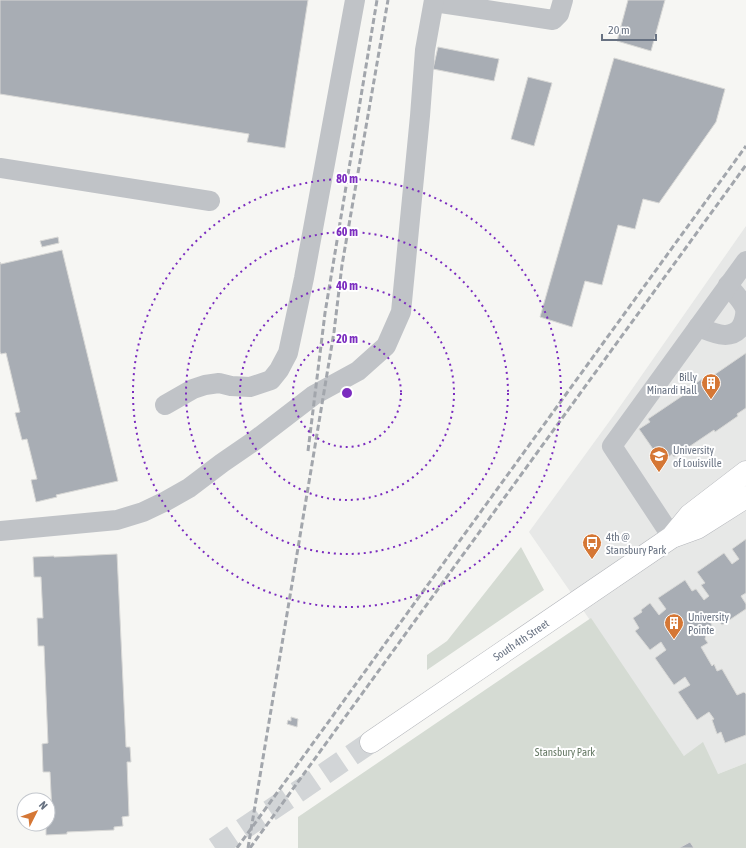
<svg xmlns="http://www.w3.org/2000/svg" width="746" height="848" font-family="'Asap Condensed',sans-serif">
	<rect width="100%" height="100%" fill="#f6f6f3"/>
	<!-- built -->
	<polygon fill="#e7e8e7" points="746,226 746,763 718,774 684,756 529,532 614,415"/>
	<!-- green -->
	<g fill="#d5dbd3">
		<polygon points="521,547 544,590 427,670 427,655 447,641"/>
		<polygon points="591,618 684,756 703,742 718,774 746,763 746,848 298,848 298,817"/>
	</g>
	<!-- building -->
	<g fill="#a8adb4" stroke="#d8d8d6">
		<polygon points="0,0 308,0 285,148 247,142 249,134 0,94"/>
		<polygon points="628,0 665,0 651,51 617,41"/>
		<polygon points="438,47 499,59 494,81 433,69"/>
		<polygon points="614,58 725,89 716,122 659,203 643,199 635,229 618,225 602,285 585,281 572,327 540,317"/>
		<polygon points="528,77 552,83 534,146 511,139"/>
		<polygon points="58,237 59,243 42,247 40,241"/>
		<polygon points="62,250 118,481 56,495 57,497 36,502 31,480 37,479 27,439 22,440 15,413 20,412 6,353 1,354 0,352 0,262 1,264"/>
		<polygon points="746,353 746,408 737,414 738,416 715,432 714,430 674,457 672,454 662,462 639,429 650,422 648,419 688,392 686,390 709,374 711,377"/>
		<polygon points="746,539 746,593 741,596 746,604 746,609 722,625 714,615 708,619 712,625 708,628 705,639 708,643 701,647 712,666 714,664 717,671 722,669 737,695 744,692 746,694 746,735 725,743 721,732 717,734 712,720 714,719 709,712 697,720 678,692 690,685 685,677 674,685 655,658 666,650 661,642 650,650 635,631 639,628 633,618 642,612 641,610 650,603 659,615 666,609 658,598 685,580 692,591 696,589 704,600 709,596 701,585 705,583 697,572 724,553 732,564 739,559 732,549"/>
		<polygon points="117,554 126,747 130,747 131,762 127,762 129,816 122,817 123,826 114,827 114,830 67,832 67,834 46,835 46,824 48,824 48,813 52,813 50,772 43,772 42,744 48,743 44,646 38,646 37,618 43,618 41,577 34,577 33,557 54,556 54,557"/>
		<polygon points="291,717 298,719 297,727 287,724 288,720 291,721"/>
		<polygon points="690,842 694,848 679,848"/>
	</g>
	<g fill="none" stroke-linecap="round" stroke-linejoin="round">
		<!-- major-tunnel -->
		<polyline stroke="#d2d5d7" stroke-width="22" stroke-dasharray="22 11" stroke-linecap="butt" points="215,848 371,742"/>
		<!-- major casing -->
		<g stroke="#b4b6bb" stroke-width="23">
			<g id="major">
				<polyline points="675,536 697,528 746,497"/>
				<polyline points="371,742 672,537 690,515 746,472"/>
			</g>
		</g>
		<!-- minor -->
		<g stroke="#c0c3c7" stroke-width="20">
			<polyline points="434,2 553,20 559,14 563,0"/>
			<polyline points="0,168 210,201"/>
			<path d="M 698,327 C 712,332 730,342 741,327 C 744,322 746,314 745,309 C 743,301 733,292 728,285"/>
			<polyline points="165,405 193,389 205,385 219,383 231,386 250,387 271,380 279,370 288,353 304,278 355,0"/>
			<polyline points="0,531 117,520 143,512 166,501 189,488 222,463 254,441 314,395 358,371 386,346 401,312 420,116 425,50 434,0"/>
			<polyline points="672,537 612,446 746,261"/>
		</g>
		<!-- major -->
		<use href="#major" stroke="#fff" stroke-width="22"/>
		<!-- rail -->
		<g stroke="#a2a6ac" stroke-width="3" stroke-dasharray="6 3" stroke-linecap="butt">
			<polyline points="308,451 325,313 377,0"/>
			<polyline points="237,848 746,146"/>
			<polyline points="248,848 334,332 342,265 388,0"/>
			<polyline points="250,848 746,165"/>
		</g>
	</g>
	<!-- distance rings -->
	<g fill="none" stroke="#7b2cbf" stroke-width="2" stroke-dasharray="2 4">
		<circle cx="347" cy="393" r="54"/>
		<circle cx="347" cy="393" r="107"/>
		<circle cx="347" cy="393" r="161"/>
		<circle cx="347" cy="393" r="214"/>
	</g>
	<!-- icons -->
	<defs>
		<g id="building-pin" transform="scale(1)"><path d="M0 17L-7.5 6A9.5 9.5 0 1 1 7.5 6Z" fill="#d57735" stroke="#fff"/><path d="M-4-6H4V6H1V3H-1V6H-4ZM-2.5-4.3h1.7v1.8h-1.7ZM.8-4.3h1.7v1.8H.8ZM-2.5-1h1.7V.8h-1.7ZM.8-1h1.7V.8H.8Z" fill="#fff"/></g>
		<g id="university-pin" transform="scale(1)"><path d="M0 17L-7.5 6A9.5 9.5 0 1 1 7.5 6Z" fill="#d57735" stroke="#fff"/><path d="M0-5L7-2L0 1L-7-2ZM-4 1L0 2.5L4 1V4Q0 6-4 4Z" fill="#fff"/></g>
		<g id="bus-pin" transform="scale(1)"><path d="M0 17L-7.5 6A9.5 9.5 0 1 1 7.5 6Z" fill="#d57735" stroke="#fff"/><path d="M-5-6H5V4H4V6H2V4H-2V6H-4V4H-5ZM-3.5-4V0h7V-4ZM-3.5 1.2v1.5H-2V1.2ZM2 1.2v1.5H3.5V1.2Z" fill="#fff"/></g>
	</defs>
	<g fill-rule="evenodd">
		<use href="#building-pin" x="711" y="383"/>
		<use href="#university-pin" x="659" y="456"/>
		<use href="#bus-pin" x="592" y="543"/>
		<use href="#building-pin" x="674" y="623"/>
	</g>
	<g text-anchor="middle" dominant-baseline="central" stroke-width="4" stroke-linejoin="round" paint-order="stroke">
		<!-- poi labels -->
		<g font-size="11" fill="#687282" stroke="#fff" text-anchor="start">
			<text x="697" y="377" text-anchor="end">Billy<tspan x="697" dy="13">Minardi Hall</tspan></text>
			<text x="673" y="450">University<tspan x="673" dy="13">of Louisville</tspan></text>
			<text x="606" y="537">4th @<tspan x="606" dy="13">Stansbury Park</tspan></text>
			<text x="688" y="617">University<tspan x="688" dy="13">Pointe</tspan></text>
		</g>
		<!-- street labels -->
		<g font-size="11" fill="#687282" stroke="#fff">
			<text transform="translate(521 640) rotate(-34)">South 4th Street</text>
		</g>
		<!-- park labels -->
		<g font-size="11" fill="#677a66" stroke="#fff">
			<text x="565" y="752">Stansbury Park</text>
		</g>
	</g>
	<circle cx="347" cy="393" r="6" fill="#7b2cbf" stroke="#fff" stroke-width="2"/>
	<g font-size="12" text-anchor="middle" font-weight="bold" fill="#7b2cbf" stroke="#fff" stroke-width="4" stroke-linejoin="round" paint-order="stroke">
		<text x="347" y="183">80 m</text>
		<text x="347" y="236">60 m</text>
		<text x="347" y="290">40 m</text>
		<text x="347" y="343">20 m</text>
	</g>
	<!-- north arrow -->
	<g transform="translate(36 812) rotate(48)"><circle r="19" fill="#ffffff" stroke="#c3c7cd"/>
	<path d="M0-3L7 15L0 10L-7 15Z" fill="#d57735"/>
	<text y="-6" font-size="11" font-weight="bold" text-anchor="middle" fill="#687282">N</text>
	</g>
	<!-- scale -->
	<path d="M602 34v6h54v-6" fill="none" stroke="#687282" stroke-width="2"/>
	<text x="608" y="34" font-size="12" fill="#687282" stroke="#ffffff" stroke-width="3" paint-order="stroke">20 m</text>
</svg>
